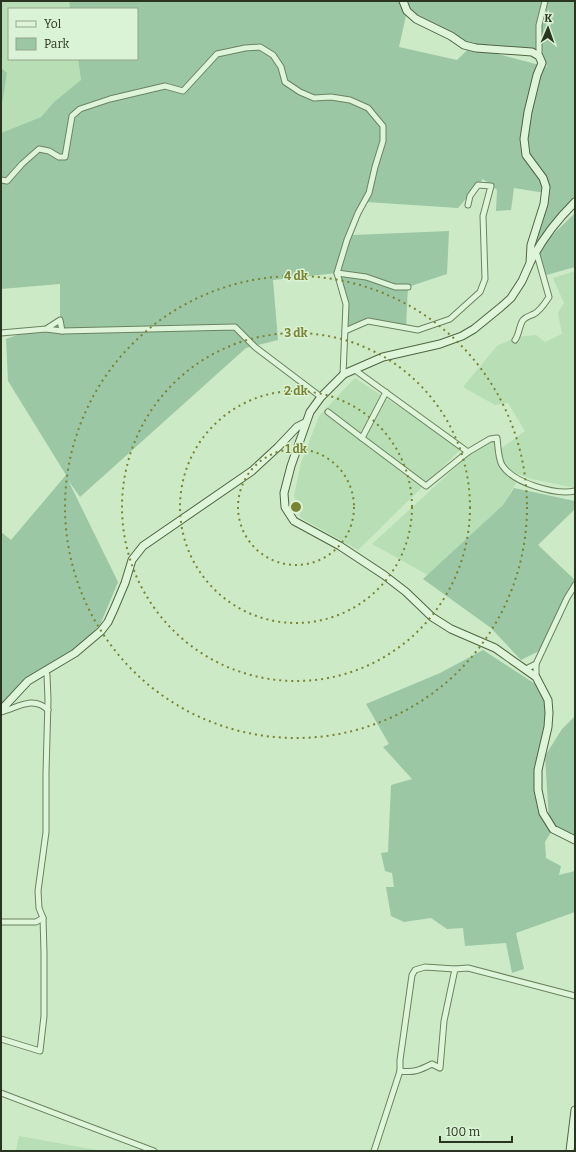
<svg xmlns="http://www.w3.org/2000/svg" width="576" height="1152" font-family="Bitter,serif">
	<rect width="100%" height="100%" fill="#cdeac6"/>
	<!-- farmland -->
	<g fill="#b7deb4">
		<polygon points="1,1 69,1 70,9 9,9 9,59 78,59 81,80 54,102 41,117 1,133 1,111 7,73 1,66"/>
		<polygon points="575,271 575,488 532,479 512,472 519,478 503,505 428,575 372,544 480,445 497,438 499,450 525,431 508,403 495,405 463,387 497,346 517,337 536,335 545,342 562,334 558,313 564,303 553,278"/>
		<polygon points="355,378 462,448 358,550 301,518 294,496 301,463 319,416"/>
		<polygon points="19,1136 102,1151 16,1151"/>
	</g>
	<!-- green -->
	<g fill="#9bc7a5" fill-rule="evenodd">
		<path d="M 69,1 L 399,1 L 407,11 L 399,47 L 457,60 L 470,47 L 413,16 L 402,1 L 575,1 L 575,202 L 531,255 L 545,193 L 514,188 L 511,210 L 496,211 L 497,190 L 483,179 L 458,208 L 366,202 L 353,235 L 449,231 L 447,274 L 408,287 L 406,328 L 368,321 L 345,331 L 346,304 L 337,273 L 273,280 L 278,340 L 246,348 L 80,497 L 68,480 L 118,582 L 100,625 L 79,646 L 28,681 L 1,705 L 1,532 L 11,540 L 66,475 L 8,381 L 6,339 L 60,320 L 60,284 L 1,289 L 1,133 L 41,117 L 54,102 L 81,80 L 78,59 L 137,59 L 137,9 L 70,9 ZM 541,47 L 547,67 L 482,50 L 539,56 Z"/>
		<polygon points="1,67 7,73 1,111"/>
		<polygon points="575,213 575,267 543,276 536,251"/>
		<polygon points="514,488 575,501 575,509 538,545 575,580 575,586 543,649 521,660 491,628 423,579 503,505"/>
		<polygon points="483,650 543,689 549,706 538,790 549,821 545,756 562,729 575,716 575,840 553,829 545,842 546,858 561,866 559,875 575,871 575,912 516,933 524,969 512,973 506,943 465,946 463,928 447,929 431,918 404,922 391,916 386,887 394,887 392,873 385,871 381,853 388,852 391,785 412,779 383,747 389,744 366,704 440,673"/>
	</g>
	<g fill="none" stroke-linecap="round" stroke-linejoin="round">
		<!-- street casing -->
		<g stroke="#6b835e" stroke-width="7">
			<g id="street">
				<polyline points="539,56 539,25 545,1"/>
				<polyline points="1,180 7,181 22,164 39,149 49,151 59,157 65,157 72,116 80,109 110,99 165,86 183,91 217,54 245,48 260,47 273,55 281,67 285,82 300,92 314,98 331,97 350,100 368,108 383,126 383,141 375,167 369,193 358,213 347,240 337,273 346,304 343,375"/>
				<polyline points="337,273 366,277 395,287 408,287"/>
				<polyline points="62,331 235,327 255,347 321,397"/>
				<polyline points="345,331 368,321 418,330 450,319 480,292 485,279 483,216 491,186 478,185 470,196 468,205"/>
				<polyline points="1,333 46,329 62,331 60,320 46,329"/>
				<path d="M 515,340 C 519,335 519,326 523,320 C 527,316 530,316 534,314 C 541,310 545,303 549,297 L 536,251"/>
				<polyline points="355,370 468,452 426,486 362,438 386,392"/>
				<polyline points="328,412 362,438"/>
				<path d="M 468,452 L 490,439 L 497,438 C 498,446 498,458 502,465 C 513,483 555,495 575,491"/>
				<polyline points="536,664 536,677"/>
				<polyline points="526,669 536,664 567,598 575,585"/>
				<path d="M 1,712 C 17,708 33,695 48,710"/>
				<polyline points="1,922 36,922 43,918"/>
				<polyline points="1,1039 40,1051 44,1016 44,953 43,918 39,908 38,891 46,832 46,773 48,700 47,675 45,670"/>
				<path d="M 400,1071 C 414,1073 420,1070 432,1064 L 440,1068 L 444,1021 L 455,969 L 468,968 L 575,996"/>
				<polyline points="1,1093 154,1151"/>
				<polyline points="374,1151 400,1071 400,1060 412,975 415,970 425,967 455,969"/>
			</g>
		</g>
		<!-- secondary casing -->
		<g stroke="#4f6541" stroke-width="9">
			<g id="secondary">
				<polyline points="403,1 407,11 416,19 451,36 464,45 476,48 532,52 539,56 542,63 537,75 528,112 524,139 526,155 543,178 546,187 544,204 531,245 530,263 522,281 511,298 501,307 474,329 462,336 440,344 383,357 344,374 321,397 310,412 291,466 284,493 285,507 294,521 340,546 384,575 406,592 432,617 451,629 495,648 536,677 548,700 549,713 548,727 538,770 538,790 543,813 553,829 575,840"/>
				<path d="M 531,261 C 542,239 558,219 575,202"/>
				<polyline points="1,710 28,681 75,653 101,631 108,622 114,609 125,583 132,560 143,546 252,471 278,447 297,427 305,423"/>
				<polyline points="570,1151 575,1110"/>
			</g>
		</g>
		<!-- street -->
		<use href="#street" stroke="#def5d9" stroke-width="5"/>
		<!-- secondary -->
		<use href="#secondary" stroke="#def5d9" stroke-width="7"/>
	</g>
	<!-- distance rings -->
	<g fill="none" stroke="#7a8332" stroke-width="2" stroke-dasharray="2 4">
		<circle cx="296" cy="507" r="58"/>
		<circle cx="296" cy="507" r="116"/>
		<circle cx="296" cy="507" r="174"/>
		<circle cx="296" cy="507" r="231"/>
	</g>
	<circle cx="296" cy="507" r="6" fill="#7a8332" stroke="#daf2d5" stroke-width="2"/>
	<g font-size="12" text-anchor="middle" font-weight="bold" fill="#7a8332" stroke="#daf2d5" stroke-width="3" stroke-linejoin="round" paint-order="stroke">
		<text x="296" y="280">4 dk</text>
		<text x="296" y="337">3 dk</text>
		<text x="296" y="395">2 dk</text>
		<text x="296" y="453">1 dk</text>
	</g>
	<!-- border -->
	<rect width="576" height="1152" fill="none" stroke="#293520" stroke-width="4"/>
	<!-- legend -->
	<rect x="8" y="8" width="130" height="52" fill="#daf2d5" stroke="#93a68d"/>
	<rect x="16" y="21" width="20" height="6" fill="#def5d9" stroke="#93a68d"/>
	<text x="44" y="28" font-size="12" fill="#293520">Yol</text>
	<rect x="16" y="38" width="20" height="12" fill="#9bc7a5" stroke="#93a68d"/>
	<text x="44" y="48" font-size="12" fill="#293520">Park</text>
	<!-- north arrow -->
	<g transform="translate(548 28) rotate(2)" stroke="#daf2d5" stroke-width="3" paint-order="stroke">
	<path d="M0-3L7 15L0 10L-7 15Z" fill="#293520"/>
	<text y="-6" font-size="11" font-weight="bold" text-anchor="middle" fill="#293520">K</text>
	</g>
	<!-- scale -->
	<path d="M440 1136v6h72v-6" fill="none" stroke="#293520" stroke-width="2"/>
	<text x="446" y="1136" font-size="12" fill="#293520" stroke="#daf2d5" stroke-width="3" paint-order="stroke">100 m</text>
</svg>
